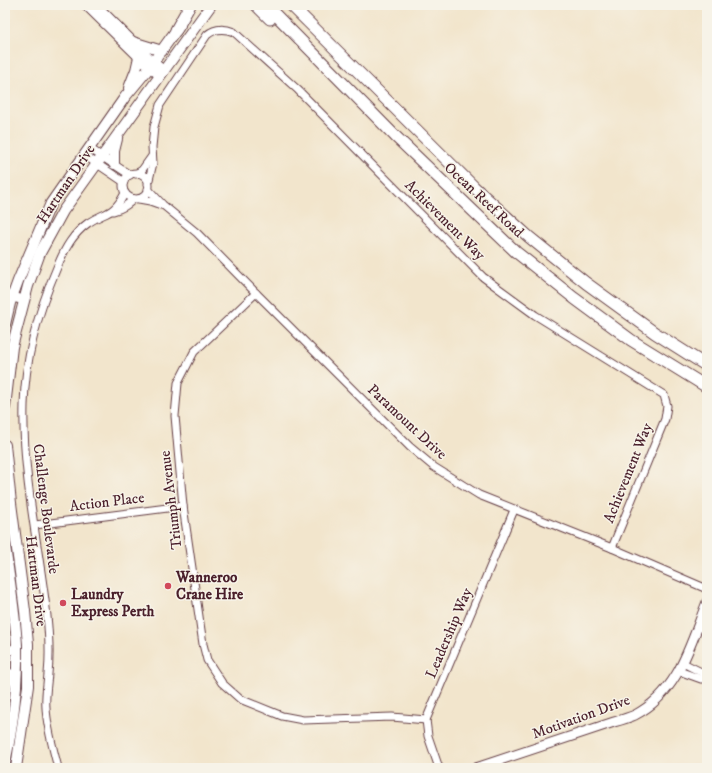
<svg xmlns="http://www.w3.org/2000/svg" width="712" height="773" font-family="'IM FELL DW Pica',serif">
	<rect width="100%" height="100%" fill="#f7f3e8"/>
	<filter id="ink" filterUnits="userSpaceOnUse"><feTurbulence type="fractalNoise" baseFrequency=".025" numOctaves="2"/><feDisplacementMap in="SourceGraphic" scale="8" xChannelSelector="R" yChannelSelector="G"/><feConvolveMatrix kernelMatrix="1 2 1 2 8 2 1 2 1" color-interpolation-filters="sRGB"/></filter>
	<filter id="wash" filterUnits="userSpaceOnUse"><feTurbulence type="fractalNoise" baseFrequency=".012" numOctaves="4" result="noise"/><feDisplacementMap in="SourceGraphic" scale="16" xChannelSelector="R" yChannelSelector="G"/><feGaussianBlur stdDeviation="0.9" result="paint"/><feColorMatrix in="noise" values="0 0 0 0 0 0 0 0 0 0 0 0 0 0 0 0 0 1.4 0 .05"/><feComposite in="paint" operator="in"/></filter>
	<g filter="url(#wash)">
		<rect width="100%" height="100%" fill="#f2e5cc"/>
	</g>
	<g filter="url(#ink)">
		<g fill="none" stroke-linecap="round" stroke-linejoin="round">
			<!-- minor casing -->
			<g stroke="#633d43" stroke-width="9">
				<g id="minor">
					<polyline points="89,148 130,175"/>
					<polyline points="84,155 124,182"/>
					<circle cx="136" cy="186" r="13"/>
					<polyline points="136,174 142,170 152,156"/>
					<path d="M 148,184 L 153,163 L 152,147 L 154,127 L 160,105 L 207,35 C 215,28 224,28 234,32 L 298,90 L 483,277 L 535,315 L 664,395 L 667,406 L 665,419 L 612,548"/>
					<polyline points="148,189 163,205 197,233 256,293 410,447 434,467 479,495 612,548 707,589"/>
					<polyline points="139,199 150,201 161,205"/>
					<path d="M 113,211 C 122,209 127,205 134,199"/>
					<polyline points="256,293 194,352 178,383 175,416 183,506 203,644 207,660 222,683 240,699 282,716 303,720 392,717 426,720"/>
					<polyline points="35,525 183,506"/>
					<polyline points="5,655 17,645"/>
					<polyline points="683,663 707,675"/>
					<polyline points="5,668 10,673 14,685"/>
					<polyline points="679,671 701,679 707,679"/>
					<path d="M 58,768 C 53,748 47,728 46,708 C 45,696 47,686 48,674 C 50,655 49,635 47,616 C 39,546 22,475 24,405 C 25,356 39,309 58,265 C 65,248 73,234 88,223 C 106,211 113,216 125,193"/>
					<polyline points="439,768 428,736 426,720 514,510"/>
				</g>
			</g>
			<!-- tertiary casing -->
			<g stroke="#633d43" stroke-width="11">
				<g id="tertiary">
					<polyline points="86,5 139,57 160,76"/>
					<polyline points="96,5 153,62 164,71"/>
					<polyline points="5,295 24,300"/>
					<path d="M 476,768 L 614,722 C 621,720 628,718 635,715 C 679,692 690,645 707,602"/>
				</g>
			</g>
			<!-- secondary casing -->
			<g stroke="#633d43" stroke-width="12">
				<g id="secondary">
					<polyline points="133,42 162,51"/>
					<polyline points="129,88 136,70 139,57"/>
					<polyline points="114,164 114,151 117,139"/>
					<polyline points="5,324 10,303 18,281 51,203 125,97 149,68 180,25"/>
					<polyline points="5,407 12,347 28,286 40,253 63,211 211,5"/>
					<polyline points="5,445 11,503 25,611 28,644 28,686 16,768"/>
					<path d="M 5,545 C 9,578 15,612 17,645 C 18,685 13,725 5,763"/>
				</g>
			</g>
			<!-- primary casing -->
			<g stroke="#633d43" stroke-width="13">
				<g id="primary">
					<polyline points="256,5 270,19"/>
					<polyline points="266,5 395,136 516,252 574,298 631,340 707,387"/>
					<polyline points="291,5 474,187 529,237 586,283 655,333 707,366"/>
					<polyline points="176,30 190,5"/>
				</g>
			</g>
			<!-- minor -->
			<use href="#minor" stroke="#fff" stroke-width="7"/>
			<!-- tertiary -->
			<use href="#tertiary" stroke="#fff" stroke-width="9"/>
			<!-- secondary -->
			<use href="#secondary" stroke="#fff" stroke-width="10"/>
			<!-- primary -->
			<use href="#primary" stroke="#fff" stroke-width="11"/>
		</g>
	</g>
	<!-- markers -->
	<g fill="#d1495b" stroke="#f7f3e8" stroke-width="1.5">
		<circle cx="168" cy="586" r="4"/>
		<circle cx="63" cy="603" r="4"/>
	</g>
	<g text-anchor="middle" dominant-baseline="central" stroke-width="3" stroke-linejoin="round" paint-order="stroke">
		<!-- street labels -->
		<g font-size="15" fill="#4a1f2b" stroke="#f7f3e8">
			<text transform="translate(66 184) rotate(-56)">Hartman Drive</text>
			<text transform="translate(484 200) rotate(43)">Ocean Reef Road</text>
			<text transform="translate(445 220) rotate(45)">Achievement Way</text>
			<text transform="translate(407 422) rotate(43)">Paramount Drive</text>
			<text transform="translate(628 473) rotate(-68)">Achievement Way</text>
			<text transform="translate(171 500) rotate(-97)">Triumph Avenue</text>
			<text transform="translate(107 502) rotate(-7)">Action Place</text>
			<text transform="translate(46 509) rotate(83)">Challenge Boulevarde</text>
			<text transform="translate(36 581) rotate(83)">Hartman Drive</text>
			<text transform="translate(449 633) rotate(-67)">Leadership Way</text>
			<text transform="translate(581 717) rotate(-20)">Motivation Drive</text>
		</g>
		<!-- poi labels -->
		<g font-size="15" font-weight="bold" fill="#4a1f2b" stroke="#f7f3e8" text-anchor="start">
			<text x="176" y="577">Wanneroo<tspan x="176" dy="17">Crane Hire</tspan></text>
			<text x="71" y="594">Laundry<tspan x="71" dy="17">Express Perth</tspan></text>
		</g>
	</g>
	<!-- margin -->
	<rect width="712" height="773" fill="none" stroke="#f7f3e8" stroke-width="20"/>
</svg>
